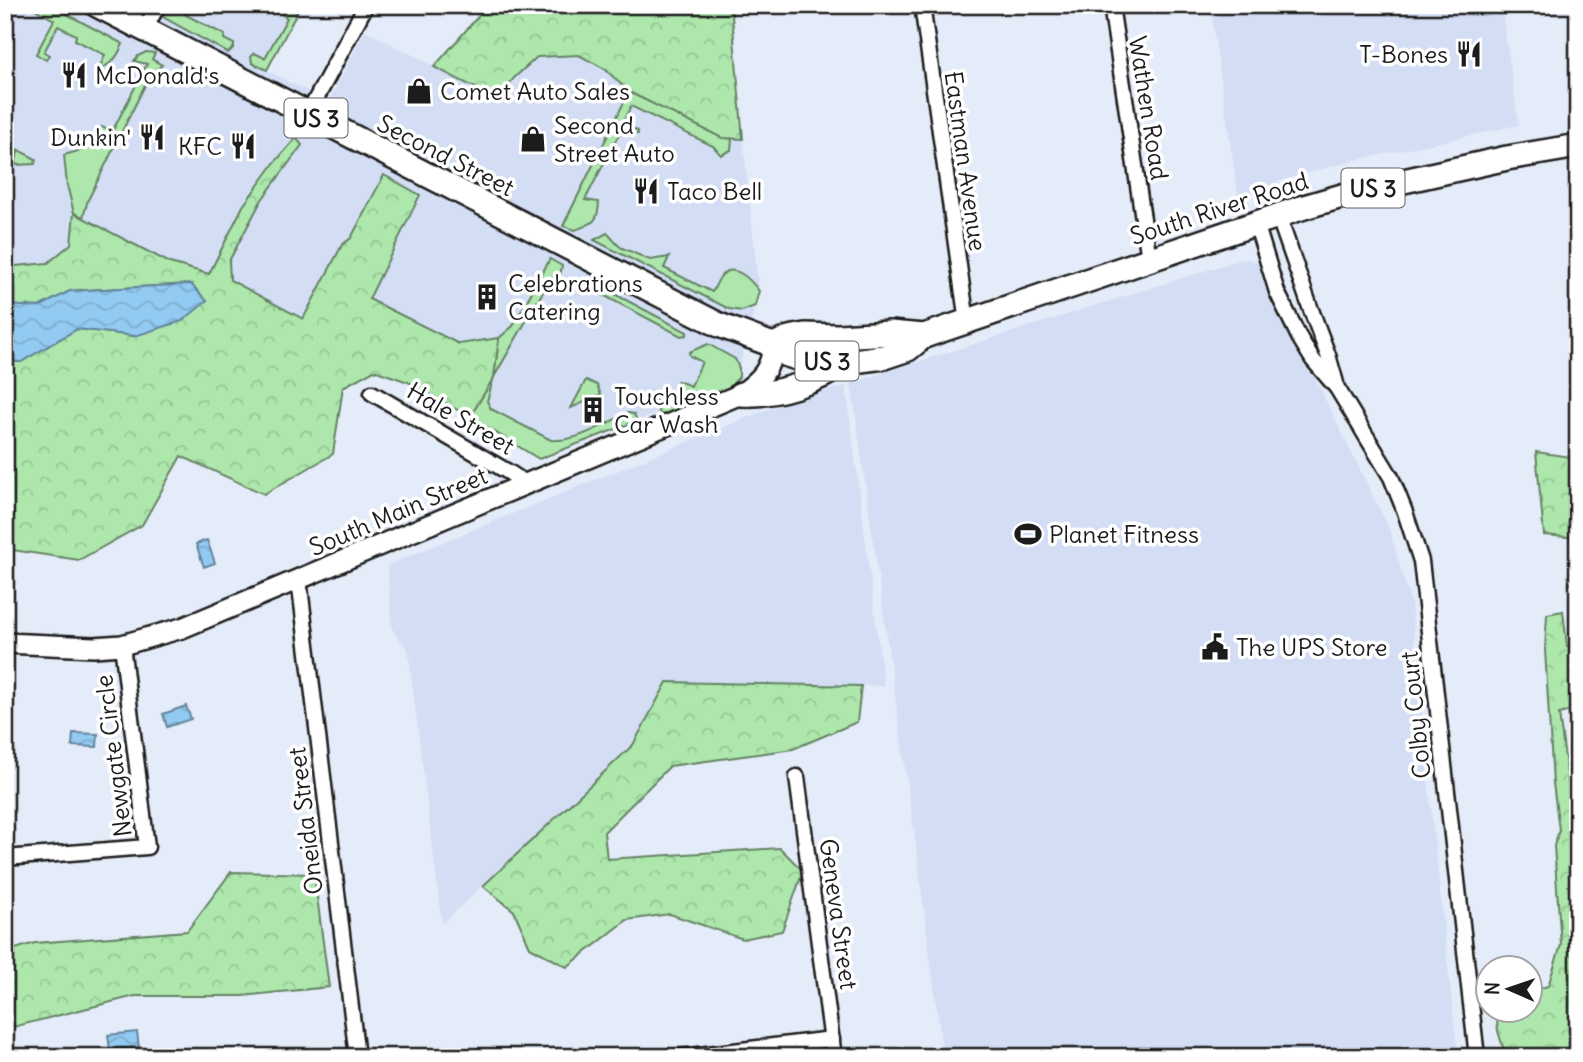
<svg xmlns="http://www.w3.org/2000/svg" width="1583" height="1062" font-family="Delius,sans-serif">
	<defs>
		<pattern id="forest-crowns" width="20" height="18" patternUnits="userSpaceOnUse" patternTransform="scale(1.75)"><rect width="20" height="18" fill="#ade7ac"/><path d="M2 6a3 3 0 1 1 6 0M12 15a3 3 0 1 1 6 0" fill="none" stroke="#94c693"/></pattern>
		<pattern id="water-waves" width="16" height="10" patternUnits="userSpaceOnUse" patternTransform="scale(1.75)"><rect width="16" height="10" fill="#92caf1"/><path d="M0 5q4-4 8 0t8 0" fill="none" stroke="#7dadce"/></pattern>
	</defs>
	<rect width="100%" height="100%" fill="#e5ecf9"/>
	<filter id="ink" filterUnits="userSpaceOnUse"><feTurbulence type="fractalNoise" baseFrequency=".0143" numOctaves="2"/><feDisplacementMap in="SourceGraphic" scale="14" xChannelSelector="R" yChannelSelector="G"/><feConvolveMatrix kernelMatrix="1 2 1 2 8 2 1 2 1" color-interpolation-filters="sRGB"/></filter>
	<g filter="url(#ink)">
		<!-- built -->
		<g fill="#d3def5">
			<polygon points="5,5 301,5 267,70 328,102 365,30 489,95 504,91 514,78 537,57 579,55 605,69 630,92 722,137 743,139 759,291 739,368 739,377 729,388 662,416 659,413 637,421 539,459 470,417 494,377 459,344 369,299 420,196 384,175 351,238 342,245 303,319 230,280 170,263 74,213 71,244 48,263 5,267"/>
			<polygon points="1210,5 1501,5 1519,125 1352,161 1293,177 1238,196"/>
			<polygon points="1249,259 1258,263 1389,528 1411,603 1426,762 1458,1057 943,1057 913,824 851,383 1239,260"/>
			<polygon points="846,386 884,686 667,682 633,745 442,924 408,650 392,629 387,565 763,411 814,394"/>
		</g>
		<!-- green -->
		<g fill="#ade7ac" stroke="#648264" stroke-width="2">
			<path d="M 28,5 L 50,5 L 123,44 C 117,57 113,64 99,69 L 105,55 L 75,40 L 76,35 L 58,26 L 44,52 L 49,55 L 46,60 L 36,54 L 54,20 Z"/>
			<polygon points="169,5 191,5 186,15 225,35 224,39 234,44 234,47 228,53 163,17"/>
			<polygon points="286,5 301,5 267,70 252,63 251,56 254,53 265,58 287,18 281,14"/>
			<polygon points="146,52 155,53 152,59 162,65 150,75 88,200 83,217 74,213 67,185 64,155 89,148 100,127 113,130 147,64 134,61 138,56"/>
			<path d="M 629,92 L 722,137 L 732,139 L 731,150 L 721,155 L 713,146 L 631,106 L 623,123 L 638,131 L 638,134 L 619,134 L 585,200 L 599,202 C 598,223 593,223 575,230 L 563,226 Z"/>
			<polygon points="5,143 36,159 35,164 17,165 15,164 18,152 5,146"/>
			<path d="M 607,233 L 620,247 L 650,260 L 669,257 L 664,268 L 712,292 C 715,288 717,281 721,276 C 733,261 751,280 759,291 L 755,306 L 742,311 L 729,309 L 594,240 Z"/>
			<path d="M 550,259 L 562,266 L 560,276 L 551,278 L 494,377 L 487,401 L 491,409 L 551,440 C 578,442 604,424 628,413 L 634,414 L 637,421 L 539,459 L 470,417 L 494,377 L 499,338 L 513,326 Z"/>
			<polygon points="586,279 687,332 687,335 681,336 584,285"/>
			<polygon points="708,344 735,359 739,368 739,377 729,388 662,416 657,409 655,399 659,393 662,402 681,396 677,381 678,381 691,386 702,362 690,356 689,352"/>
			<polygon points="586,380 597,385 601,395 571,408"/>
		</g>
		<!-- forest -->
		<g fill="url(#forest-crowns)" stroke="#648264" stroke-width="2">
			<polygon points="488,5 731,5 743,139 722,138 629,92 605,69 579,55 537,57 514,78 504,91 489,95 434,67"/>
			<polygon points="296,138 302,145 261,201 229,261 230,280 303,319 342,245 351,238 384,175 420,195 369,299 459,344 499,338 494,377 470,417 408,382 374,370 343,387 333,454 264,494 181,456 142,525 79,560 5,549 5,362 21,362 77,329 135,336 191,284 70,291 39,307 5,305 5,267 48,263 71,244 74,213 170,263 209,274 243,206 275,162"/>
			<polygon points="1536,452 1578,458 1578,538 1544,535"/>
			<polygon points="1563,611 1567,646 1578,656 1578,709 1559,714 1570,795 1578,826 1578,1057 1506,1057 1498,1031 1496,1010 1530,1010 1531,991 1548,986 1561,945 1554,846 1559,830 1553,783 1545,650 1547,614"/>
			<polygon points="667,682 861,686 857,722 793,749 670,766 604,832 607,859 780,848 803,871 782,931 743,939 670,914 627,920 567,967 530,947 514,911 483,886 633,745"/>
			<polygon points="231,872 314,874 329,987 242,996 135,996 5,1029 5,952 35,943 187,931"/>
		</g>
		<!-- water -->
		<g fill="url(#water-waves)" stroke="#63849c" stroke-width="2">
			<polygon points="191,284 207,301 182,321 135,336 77,329 21,362 5,362 5,305 39,307 70,291"/>
			<polygon points="207,540 215,563 204,567 196,544"/>
			<polygon points="186,706 191,719 167,727 163,714"/>
			<polygon points="73,733 98,734 97,747 72,746"/>
			<polygon points="137,1032 139,1047 110,1050 108,1035"/>
		</g>
		<g fill="none" stroke-linecap="round" stroke-linejoin="round">
			<!-- minor casing -->
			<g stroke="#1c1c1c" stroke-width="19">
				<g id="minor">
					<polyline points="922,5 967,322"/>
					<polyline points="1111,5 1149,259"/>
					<polyline points="144,31 158,5"/>
					<polyline points="308,114 366,5"/>
					<polyline points="1278,215 1310,307 1328,355 1336,383"/>
					<polyline points="1256,223 1277,292 1299,337 1313,360 1337,388 1391,477 1405,512 1421,561 1477,1057"/>
					<polyline points="372,393 510,473 527,484"/>
					<polyline points="299,579 357,1057"/>
					<polyline points="797,777 834,1057"/>
					<polyline points="5,858 147,847 122,645"/>
					<polyline points="682,1057 832,1039"/>
				</g>
			</g>
			<!-- secondary casing -->
			<g stroke="#1c1c1c" stroke-width="24">
				<path id="secondary" d="M 5,643 L 94,647 L 122,645 L 182,628 L 741,394 C 761,379 771,370 773,345"/>
			</g>
			<!-- primary casing -->
			<g stroke="#1c1c1c" stroke-width="28">
				<g id="primary">
					<polyline points="97,5 719,325 773,345 787,355 803,360 845,362 884,357 908,349 924,336 1304,207 1363,190 1507,158 1578,146"/>
					<polyline points="773,345 789,338 805,335 838,336 890,333 924,336"/>
					<path d="M 741,394 C 775,396 819,382 845,362"/>
				</g>
			</g>
			<!-- minor -->
			<use href="#minor" stroke="#fff" stroke-width="14"/>
			<!-- secondary -->
			<use href="#secondary" stroke="#fff" stroke-width="19"/>
			<!-- primary -->
			<use href="#primary" stroke="#fff" stroke-width="23"/>
		</g>
	</g>
	<!-- icons -->
	<defs>
		<g id="restaurant-bare" transform="scale(2.1)"><path d="M-5-6h1v4h1v-4h1v4h1v-4h1v5L-1.5 .5V6h-2V.5L-5-1ZM5-6V6H3V1.5H1.5Q1.5-4 5-6Z" fill="#1c1c1c" stroke="#fff" stroke-width="2.5" paint-order="stroke"/></g>
		<g id="shop-bare" transform="scale(2.1)"><path d="M-5-2.5h2.3a2.7 3.5 0 0 1 5.4 0H5L5.5 6h-11ZM-1.5-2.5h3a1.5 2.3 0 0 0-3 0Z" fill="#1c1c1c" stroke="#fff" stroke-width="2.5" paint-order="stroke"/></g>
		<g id="building-bare" transform="scale(2.1)"><path d="M-4-6H4V6H1V3H-1V6H-4ZM-2.5-4.3h1.7v1.8h-1.7ZM.8-4.3h1.7v1.8H.8ZM-2.5-1h1.7V.8h-1.7ZM.8-1h1.7V.8H.8Z" fill="#1c1c1c" stroke="#fff" stroke-width="2.5" paint-order="stroke"/></g>
		<g id="stadium-bare" transform="scale(2.1)"><path d="M0-5a6.5 5 0 1 0 0 10a6.5 5 0 1 0 0-10ZM-3.5-1.8h7v3.6h-7Z" fill="#1c1c1c" stroke="#fff" stroke-width="2.5" paint-order="stroke"/></g>
		<g id="civic-bare" transform="scale(2.1)"><path d="M-.6-6.5H3V-4.5H.6V-3L4-1V1h2V6H-6V1h2V-1L-.6-3ZM-1.2 2.5V6h2.4V2.5Z" fill="#1c1c1c" stroke="#fff" stroke-width="2.5" paint-order="stroke"/></g>
	</defs>
	<g fill-rule="evenodd">
		<use href="#restaurant-bare" x="1469" y="54"/>
		<use href="#restaurant-bare" x="74" y="75"/>
		<use href="#shop-bare" x="419" y="91"/>
		<use href="#restaurant-bare" x="152" y="137"/>
		<use href="#shop-bare" x="533" y="139"/>
		<use href="#restaurant-bare" x="243" y="146"/>
		<use href="#restaurant-bare" x="646" y="191"/>
		<use href="#building-bare" x="487" y="297"/>
		<use href="#building-bare" x="593" y="410"/>
		<use href="#stadium-bare" x="1028" y="534"/>
		<use href="#civic-bare" x="1215" y="647"/>
	</g>
	<g text-anchor="middle" dominant-baseline="central" stroke-width="7" stroke-linejoin="round" paint-order="stroke">
		<!-- shield labels -->
		<g fill="#fff" stroke="#606060" stroke-width="2">
			<rect x="284.5" y="98.5" width="63" height="39" rx="5"/>
			<rect x="1341.5" y="168.5" width="63" height="39" rx="5"/>
			<rect x="795.5" y="341.5" width="63" height="39" rx="5"/>
		</g>
		<g font-size="23" font-weight="bold" fill="#1c1c1c">
			<text x="316" y="118">US 3</text>
			<text x="1373" y="188">US 3</text>
			<text x="827" y="361">US 3</text>
		</g>
		<!-- poi labels -->
		<g font-size="24" fill="#1c1c1c" stroke="#fff" text-anchor="start">
			<text x="1448" y="54" text-anchor="end">T-Bones</text>
			<text x="95" y="75">McDonald's</text>
			<text x="440" y="91">Comet Auto Sales</text>
			<text x="554" y="125">Second<tspan x="554" dy="28">Street Auto</tspan></text>
			<text x="131" y="137" text-anchor="end">Dunkin'</text>
			<text x="222" y="146" text-anchor="end">KFC</text>
			<text x="667" y="191">Taco Bell</text>
			<text x="508" y="283">Celebrations<tspan x="508" dy="28">Catering</tspan></text>
			<text x="614" y="396">Touchless<tspan x="614" dy="28">Car Wash</tspan></text>
			<text x="1049" y="534">Planet Fitness</text>
			<text x="1236" y="647">The UPS Store</text>
		</g>
		<!-- street labels -->
		<g font-size="24" fill="#1c1c1c" stroke="#fff">
			<text transform="translate(1149 108) rotate(81)">Wathen Road</text>
			<text transform="translate(446 155) rotate(27)">Second Street</text>
			<text transform="translate(966 161) rotate(82)">Eastman Avenue</text>
			<text transform="translate(1219 208) rotate(-18)">South River Road</text>
			<text transform="translate(461 418) rotate(30)">Hale Street</text>
			<text transform="translate(398 511) rotate(-23)">South Main Street</text>
			<text transform="translate(1415 715) rotate(-96)">Colby Court</text>
			<text transform="translate(113 756) rotate(-97)">Newgate Circle</text>
			<text transform="translate(305 821) rotate(-97)">Oneida Street</text>
			<text transform="translate(839 914) rotate(82)">Geneva Street</text>
		</g>
	</g>
	<!-- margin -->
	<rect width="1583" height="1062" fill="none" stroke="#fff" stroke-width="28"/>
	<rect x="14" y="14" width="1555" height="1034" fill="none" stroke="#1c1c1c" stroke-width="2.5" filter="url(#ink)"/>
	<!-- north arrow -->
	<g transform="translate(1509 989) rotate(272)"><circle r="33" fill="#ffffff" stroke="#a4a4a4" stroke-width="2"/>
	<path d="M0-5L12 26L0 18L-12 26Z" fill="#1c1c1c"/>
	<text y="-10" font-size="19" font-weight="bold" text-anchor="middle" fill="#1c1c1c">N</text>
	</g>
</svg>
